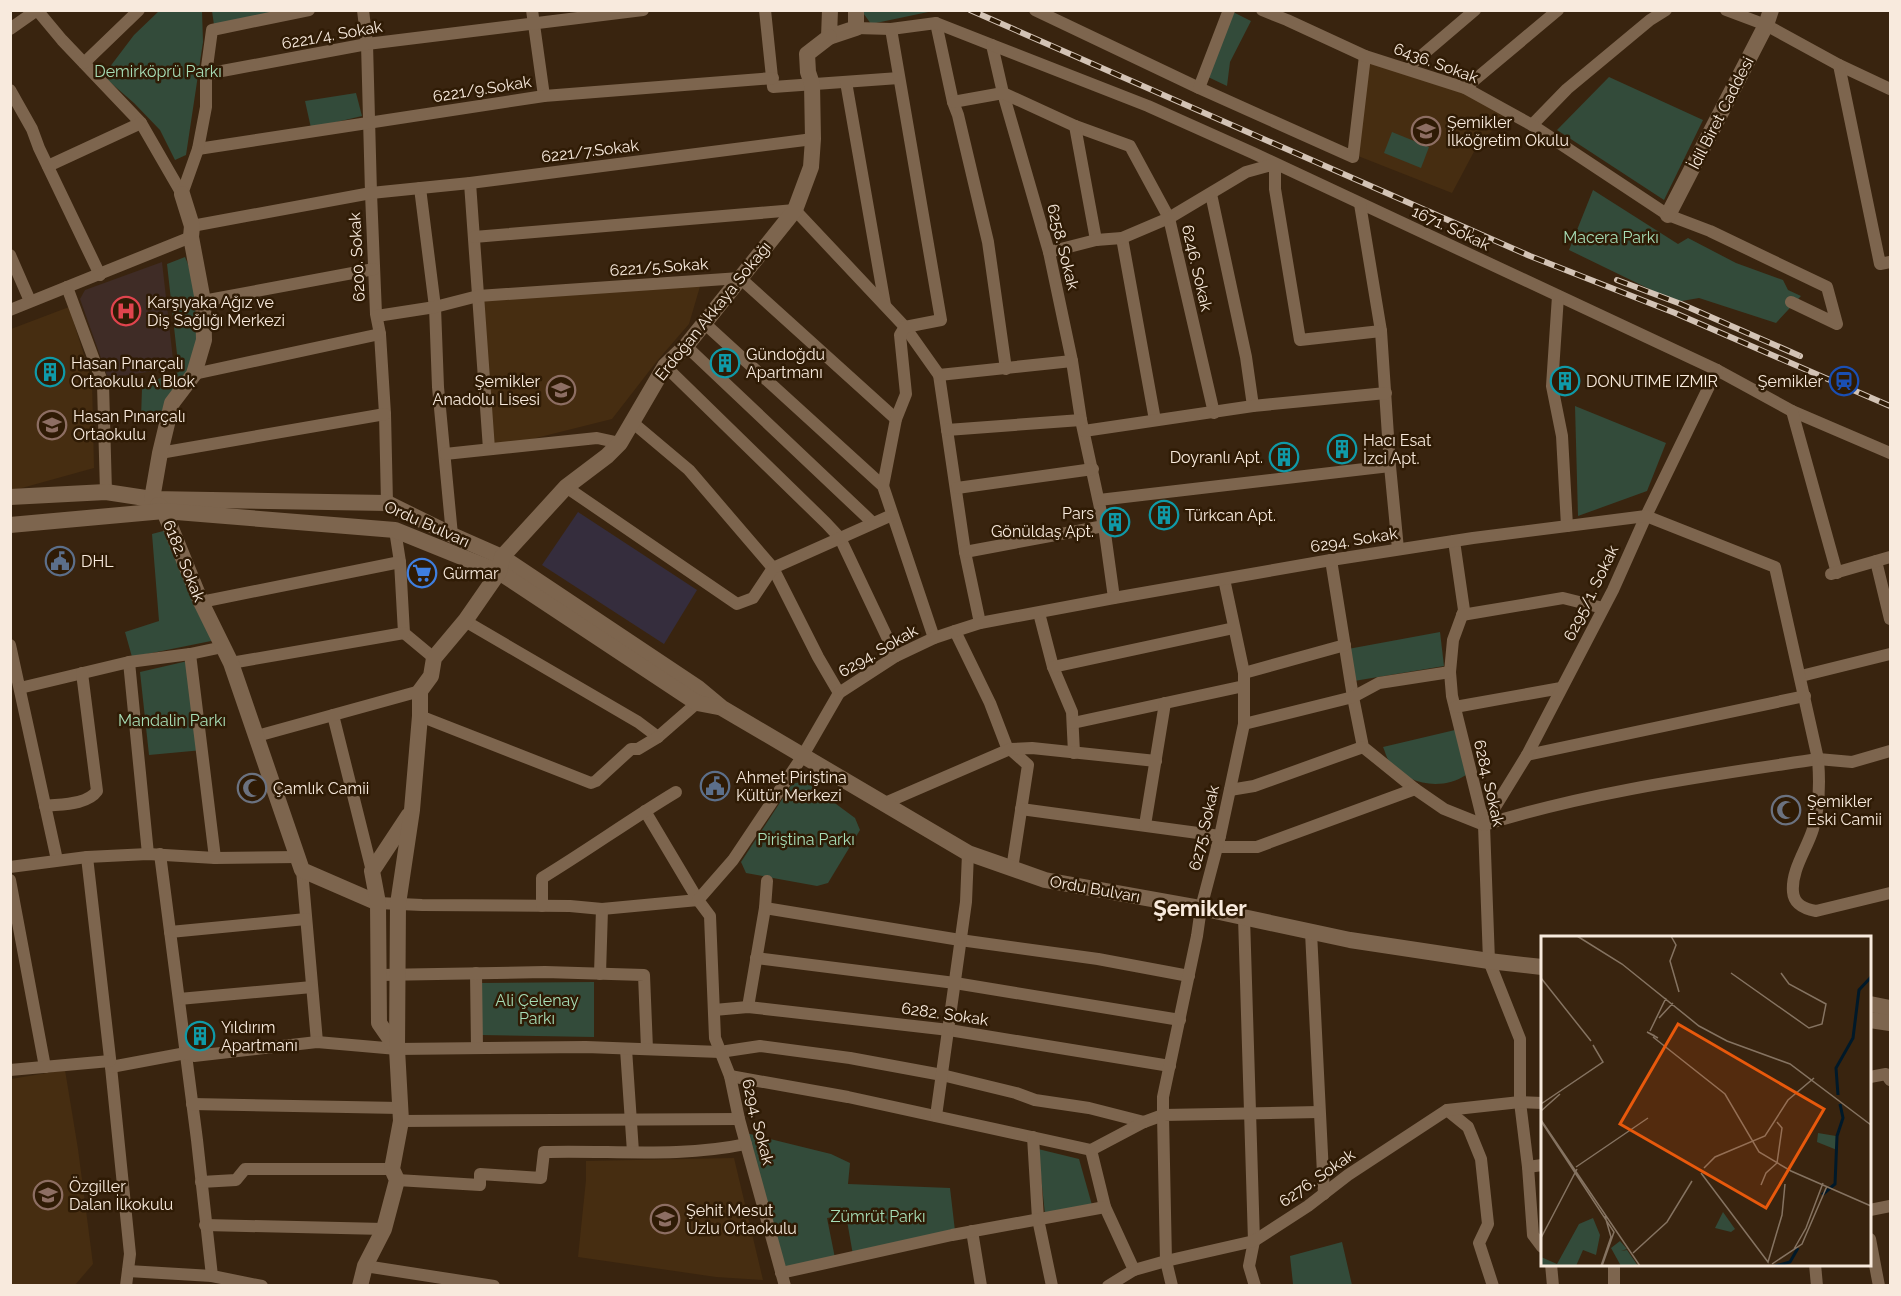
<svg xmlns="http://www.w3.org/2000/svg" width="1901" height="1296" font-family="Raleway,sans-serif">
	<rect width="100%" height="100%" fill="#39240f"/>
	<!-- commercial -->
	<polygon fill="#352d3d" points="578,512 697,590 664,644 542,565"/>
	<!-- built -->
	<g fill="#462d11">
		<polygon points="1368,62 1469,95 1506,117 1477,146 1452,193 1358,156"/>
		<polygon points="701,283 689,324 657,361 612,419 492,449 480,298"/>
		<polygon points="69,307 92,381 94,468 11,491 11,329"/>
		<polygon points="65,1070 78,1149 93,1264 75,1285 11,1286 11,1079"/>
		<polygon points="734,1158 763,1280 716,1277 578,1257 586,1180 586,1161"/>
	</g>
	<!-- medical -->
	<polygon fill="#3f2c26" points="162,262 174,368 108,378 80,299 85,290"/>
	<!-- green -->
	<g fill="#334b3a">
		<polygon points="861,10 933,11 871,24"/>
		<polygon points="159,11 202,11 203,42 186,155 175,160 160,130 134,103 103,76 134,35"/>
		<polygon points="212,11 273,11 274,14 214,25"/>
		<polygon points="1233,12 1251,21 1230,62 1227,86 1208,77"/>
		<polygon points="1609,77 1703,120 1664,200 1557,130"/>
		<polygon points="356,93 362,116 311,128 305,101"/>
		<polygon points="1392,132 1429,147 1421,168 1384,153"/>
		<polygon points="1593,190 1678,244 1688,238 1736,263 1783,280 1788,290 1801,296 1776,323 1699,298 1676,302 1569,250"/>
		<path d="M 185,257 C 198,285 203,338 191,366 C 183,383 173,399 164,415 L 141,418 L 142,388 L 160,378 L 179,372 L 167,264 Z"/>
		<polygon points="1575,406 1666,443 1647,491 1578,516"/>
		<polygon points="167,530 216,640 132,657 125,632 159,621 152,534"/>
		<polygon points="1440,632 1444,666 1354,681 1348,649"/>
		<polygon points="192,660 203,750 149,755 140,672"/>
		<path d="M 1455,730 L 1466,775 C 1442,791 1406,785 1389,761 C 1386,757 1385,751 1383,747 Z"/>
		<polygon points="805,781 855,818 860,830 828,883 817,886 746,873 741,862 792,784"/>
		<polygon points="594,982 594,1037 481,1035 481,983"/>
		<polygon points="746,1133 831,1154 850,1163 848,1184 950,1188 955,1231 853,1255 846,1215 827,1218 835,1258 784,1267"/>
		<polygon points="1038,1149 1079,1159 1092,1205 1045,1214"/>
		<polygon points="1342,1242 1352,1285 1289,1285 1293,1284 1290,1256"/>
	</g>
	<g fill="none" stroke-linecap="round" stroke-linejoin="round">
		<!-- street -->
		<g stroke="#7d654e" stroke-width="12">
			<polyline points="37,10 62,40 141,123 182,194"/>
			<polyline points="363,10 367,44 371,193 376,314 380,334 385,414 387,503"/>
			<polyline points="532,10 544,96"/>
			<polyline points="765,10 773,87 899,78"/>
			<polyline points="1035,10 1199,88 1353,157 1365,56"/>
			<polyline points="1262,10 1287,20 1365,56 1465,88 1532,125 1567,89 1650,20 1666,10"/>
			<polyline points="1726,10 1766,25 1839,65 1890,89"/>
			<polyline points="936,23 953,102 958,115 988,242 1006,369"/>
			<polyline points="856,28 891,29 936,23 992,45 1003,93 1049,252 1072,361 1081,420 1104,526 1114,598"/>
			<polyline points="10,29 37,10"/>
			<polyline points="992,45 1148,106 1253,153 1717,370 1792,411 1890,453"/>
			<polyline points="84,63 139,10"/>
			<polyline points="1839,65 1880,264 1890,262"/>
			<polyline points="1407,68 1475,10"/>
			<polyline points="206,74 367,44 643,10"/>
			<polyline points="846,82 885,305"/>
			<polyline points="1199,88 1229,10"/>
			<polyline points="1465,88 1558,10"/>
			<polyline points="10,90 32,129 39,148 100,275"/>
			<polyline points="953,102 1003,93 1075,126 1130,146 1169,218 1214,413"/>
			<polyline points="1532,125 1668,215 1710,231 1827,287 1837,324 1791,302"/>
			<polyline points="1075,126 1096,240"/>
			<polyline points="198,149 544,96 773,78"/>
			<polyline points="48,166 141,123"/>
			<polyline points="470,183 489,449"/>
			<polyline points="420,188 435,307 438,387 452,535"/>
			<polyline points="182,194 198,149 206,107 206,74 212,30 309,10"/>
			<polyline points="1211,194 1246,357 1253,406"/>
			<polyline points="1360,204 1381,331 1390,466 1398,549"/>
			<polyline points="192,226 371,193 470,183 813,139"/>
			<polyline points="474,237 795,210 905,327 939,375 965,552 980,623"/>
			<polyline points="1122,238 1155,420"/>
			<polyline points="1049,252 1096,240 1122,238 1169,218 1246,172 1275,164 1275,189 1300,340 1381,331"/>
			<polyline points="10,255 30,301"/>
			<polyline points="67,287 103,384 106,492"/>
			<polyline points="1558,296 1552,386 1562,436 1567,526"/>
			<polyline points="203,301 374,269"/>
			<polyline points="10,310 191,237"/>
			<polyline points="377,316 435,307 478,296 740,278 896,419"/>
			<polyline points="703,322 883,486 934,638"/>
			<polyline points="686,346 873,523"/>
			<polyline points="665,366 826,523 840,538 896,656"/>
			<polyline points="194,374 380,334"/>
			<polyline points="939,375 1072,361"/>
			<polyline points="1792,411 1837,573"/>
			<polyline points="632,422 689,470 773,568 818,657 839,693"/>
			<polyline points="947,430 1081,420"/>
			<polyline points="1084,431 1253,406 1386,393"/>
			<polyline points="160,453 385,414"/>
			<polyline points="445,454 597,438 620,443"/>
			<polyline points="883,486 896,419 906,394 900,335 905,327 941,320 891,29"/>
			<polyline points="566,487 737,604 753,598 773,568 892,515"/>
			<polyline points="957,488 1093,469"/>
			<polyline points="1099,500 1390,466"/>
			<polyline points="395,530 400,562 404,633 434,658"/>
			<polyline points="1454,541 1464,610 1453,640 1450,672 1452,696 1484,825 1489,961 1520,1039 1520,1102 1528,1167 1533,1235 1542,1247"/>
			<polyline points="965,552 1104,526"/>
			<polyline points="1331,560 1353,697 1363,747 1415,789 1444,809 1484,825"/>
			<polyline points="1876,561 1890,619"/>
			<polyline points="1831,574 1890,557"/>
			<polyline points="201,602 400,562"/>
			<polyline points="1039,613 1053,667 1072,712 1074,753"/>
			<polyline points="1462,615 1563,598 1603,608"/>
			<polyline points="465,621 638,722 658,737 697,703"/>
			<polyline points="955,631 990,703 1008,750"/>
			<polyline points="10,645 57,860"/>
			<polyline points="190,654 215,858"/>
			<polyline points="129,662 148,854"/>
			<polyline points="231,663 404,633"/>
			<polyline points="1053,667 1234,628"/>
			<polyline points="1244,673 1345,645"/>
			<polyline points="1801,676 1890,654"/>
			<polyline points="20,688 129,662 190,654 223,647"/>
			<polyline points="1455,707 1561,688"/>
			<polyline points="333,715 372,871"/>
			<polyline points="420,716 591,783 596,781 631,749 638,749 658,737"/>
			<polyline points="1073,723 1244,686"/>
			<polyline points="1244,724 1353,697 1379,683 1450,672"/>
			<polyline points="257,736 420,691"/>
			<polyline points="1010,749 1028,765 1012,869"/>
			<polyline points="1527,755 1805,696"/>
			<polyline points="1230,790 1254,786 1363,747"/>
			<polyline points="885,803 1010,749 1032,748 1156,761"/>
			<path d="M 45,806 C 61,804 87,805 97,791 L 82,673"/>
			<polyline points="1021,809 1220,836"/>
			<polyline points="1145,825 1165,703"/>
			<polyline points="1484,825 1527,755 1613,590 1646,516 1717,370"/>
			<path d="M 1484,825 C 1592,791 1706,776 1818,759 L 1852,762 L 1890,751"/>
			<polyline points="1217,847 1257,847 1415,789"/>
			<polyline points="160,854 197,1140 212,1276"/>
			<polyline points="87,857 111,1067 130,1254 126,1286"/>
			<polyline points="10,867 87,857 148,854 215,858 298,857"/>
			<polyline points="302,870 317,1042"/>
			<polyline points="10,880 45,1067"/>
			<polyline points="378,903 422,905 570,906 602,909 698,900 645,811"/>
			<path d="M 542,906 L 542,878 C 588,850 631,819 676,792"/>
			<polyline points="765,908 960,940 1098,959 1189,976"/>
			<polyline points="1244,917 1254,1241 1249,1266 1255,1286"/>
			<polyline points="170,932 306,919"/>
			<polyline points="1311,932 1324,1194"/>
			<polyline points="756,958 955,983 1180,1020"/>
			<polyline points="476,973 477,1048"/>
			<polyline points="600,974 602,909"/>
			<polyline points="379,975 545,972 644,975 647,1049"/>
			<polyline points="179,999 312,987"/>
			<polyline points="748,1007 765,908 767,881"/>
			<polyline points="714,1010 748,1007 949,1030 1170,1066"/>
			<polyline points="626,1049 633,1152"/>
			<polyline points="111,1067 186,1053 194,1056 317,1042 397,1049 586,1047 720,1052 760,1046 850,1058 942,1075 1016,1093 1035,1100 1089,1108 1144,1122"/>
			<polyline points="10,1070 110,1061"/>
			<polyline points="730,1076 848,1097 1091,1150"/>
			<polyline points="1870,1077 1886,1074 1890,1080"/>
			<polyline points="192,1104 400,1108"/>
			<polyline points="1447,1110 1468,1127 1481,1159 1488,1224 1479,1243 1493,1286"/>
			<polyline points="936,1116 966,902 968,853"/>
			<polyline points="401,1121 739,1119"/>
			<polyline points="1033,1137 1038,1219 1052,1286"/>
			<polyline points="1528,1167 1542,1165"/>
			<path d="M 397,1180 L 480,1185 L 480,1174 L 541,1178 L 544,1152 C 611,1150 679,1158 746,1144"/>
			<polyline points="201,1182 236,1180 245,1169 392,1169"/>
			<polyline points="1870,1210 1890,1206"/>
			<polyline points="205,1225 384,1229"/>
			<polyline points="972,1231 981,1286"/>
			<polyline points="1870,1239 1879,1286"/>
			<polyline points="1551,1264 1553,1286"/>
			<polyline points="1614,1264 1614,1286"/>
			<polyline points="1815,1264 1817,1286"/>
			<polyline points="365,1266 494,1286"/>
			<polyline points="1134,1270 1105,1207 1091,1150 1144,1122 1163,1115 1163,1097 1197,936 1201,908 1220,836 1244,724 1244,673 1224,579"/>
			<polyline points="128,1271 212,1276 262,1286"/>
			<polyline points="781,1273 952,1235 1105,1207"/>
			<path d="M 785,1286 L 739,1119 L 730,1076 L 715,1038 L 710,916 L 698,900 L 733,860 L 802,757 L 839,693 L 896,656 L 934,638 L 955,631 L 980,623 L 1114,598 L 1331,560 L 1473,538 L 1646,516 L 1775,567 L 1818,759 C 1820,783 1820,805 1813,829 C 1807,849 1791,870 1793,892 C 1794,905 1805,909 1816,911 L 1890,893"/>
			<polyline points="1108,1286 1134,1270 1166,1261 1254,1241 1308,1206 1348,1175 1447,1110 1520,1102 1542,1103"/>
			<polyline points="1172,1286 1166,1261 1163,1115 1319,1112"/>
		</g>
		<!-- secondary -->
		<g stroke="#7d654e" stroke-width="16">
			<polyline points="830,10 829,37 856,28 856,10"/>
			<polyline points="1668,215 1766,25 1771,10"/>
			<polyline points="10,497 106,492 152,499 387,503 452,535 502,557 698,688 722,708 968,853 1045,880 1201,908 1350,940 1489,961 1542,967"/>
			<polyline points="152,499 160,453 172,403 194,374 204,340 203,301 191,237 192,226 182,194"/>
			<polyline points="158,505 164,511 201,602 231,663 302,870 378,903"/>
			<polyline points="10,525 164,511 395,530 499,572 697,703 718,707"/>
			<polyline points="1870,1004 1890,1008"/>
			<polyline points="1870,1020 1890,1023"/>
			<polyline points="397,1049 379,1023 378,903 372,871 409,815"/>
			<polyline points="360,1286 365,1266 384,1229 397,1180 392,1169 401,1121 397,1049 398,904 412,810 420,716 420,691 431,676 434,658 465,621 499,572 502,557 566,487 607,456 620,443 665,366 686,346 795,210 811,167 813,139 812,84 808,72 807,54 829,37"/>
		</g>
		<!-- rail casing -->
		<g stroke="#d3c3b5" stroke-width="6">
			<g id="rail">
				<polyline points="970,10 1530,256 1675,313 1890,406"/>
				<polyline points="1617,280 1681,304 1800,356"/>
			</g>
		</g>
		<!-- rail -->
		<use href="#rail" stroke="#2f1b05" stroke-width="4" stroke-dasharray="11" stroke-linecap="butt"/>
	</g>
	<!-- icons -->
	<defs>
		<g id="school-ring" transform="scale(1.5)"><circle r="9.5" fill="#2f1b05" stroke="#8d6e63" stroke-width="1.5"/><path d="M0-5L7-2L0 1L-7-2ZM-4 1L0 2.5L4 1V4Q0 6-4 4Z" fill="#8d6e63"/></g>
		<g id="hospital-ring" transform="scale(1.5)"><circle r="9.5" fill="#2f1b05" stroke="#e0444e" stroke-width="1.5"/><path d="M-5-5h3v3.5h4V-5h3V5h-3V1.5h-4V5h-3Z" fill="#e0444e"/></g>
		<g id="building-ring" transform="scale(1.5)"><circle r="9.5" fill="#2f1b05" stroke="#0f9aa8" stroke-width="1.5"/><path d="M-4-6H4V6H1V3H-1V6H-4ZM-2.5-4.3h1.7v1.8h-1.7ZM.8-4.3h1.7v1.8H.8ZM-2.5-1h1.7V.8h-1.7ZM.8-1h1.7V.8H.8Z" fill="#0f9aa8"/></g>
		<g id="station-ring" transform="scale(1.5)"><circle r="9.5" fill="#2f1b05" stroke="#1a4fb4" stroke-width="1.5"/><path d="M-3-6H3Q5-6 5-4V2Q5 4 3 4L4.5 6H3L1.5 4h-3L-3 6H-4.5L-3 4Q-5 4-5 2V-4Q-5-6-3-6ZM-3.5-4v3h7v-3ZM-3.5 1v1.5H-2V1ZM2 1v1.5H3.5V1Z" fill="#1a4fb4"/></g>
		<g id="civic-ring" transform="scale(1.5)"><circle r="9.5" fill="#2f1b05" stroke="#5c6f8a" stroke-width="1.5"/><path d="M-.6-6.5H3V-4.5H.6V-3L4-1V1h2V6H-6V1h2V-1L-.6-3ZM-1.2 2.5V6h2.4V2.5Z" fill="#5c6f8a"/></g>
		<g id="supermarket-ring" transform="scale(1.5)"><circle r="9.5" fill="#2f1b05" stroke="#3f7fe0" stroke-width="1.5"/><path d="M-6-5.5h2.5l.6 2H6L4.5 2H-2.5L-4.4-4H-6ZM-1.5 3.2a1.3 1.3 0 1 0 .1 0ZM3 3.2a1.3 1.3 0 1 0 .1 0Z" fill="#3f7fe0"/></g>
		<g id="mosque-ring" transform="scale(1.5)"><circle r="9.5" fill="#2f1b05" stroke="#6b7280" stroke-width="1.5"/><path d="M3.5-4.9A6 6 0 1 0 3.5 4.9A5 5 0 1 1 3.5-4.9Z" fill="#6b7280"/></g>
	</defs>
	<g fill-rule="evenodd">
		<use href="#school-ring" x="1426" y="131"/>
		<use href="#hospital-ring" x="126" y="311"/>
		<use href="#building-ring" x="725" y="363"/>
		<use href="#building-ring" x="50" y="372"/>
		<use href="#building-ring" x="1565" y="381"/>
		<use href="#station-ring" x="1844" y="381"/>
		<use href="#school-ring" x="561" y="390"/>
		<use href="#school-ring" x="52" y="425"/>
		<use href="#building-ring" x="1342" y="449"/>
		<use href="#building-ring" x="1284" y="457"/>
		<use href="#building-ring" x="1164" y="515"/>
		<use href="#building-ring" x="1115" y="522"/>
		<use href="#civic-ring" x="60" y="561"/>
		<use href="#supermarket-ring" x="422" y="573"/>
		<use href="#civic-ring" x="715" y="786"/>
		<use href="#mosque-ring" x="252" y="788"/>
		<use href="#mosque-ring" x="1786" y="810"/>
		<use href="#building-ring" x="200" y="1036"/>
		<use href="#school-ring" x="48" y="1195"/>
		<use href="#school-ring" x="665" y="1219"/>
	</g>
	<g text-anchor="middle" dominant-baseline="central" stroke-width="5" stroke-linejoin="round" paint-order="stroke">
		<!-- street labels -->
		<g font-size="16" fill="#f8eadd" stroke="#2f1b05">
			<text transform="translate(332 35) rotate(-10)">6221/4. Sokak</text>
			<text transform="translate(1436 63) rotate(20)">6436. Sokak</text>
			<text transform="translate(482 89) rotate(-9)">6221/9.Sokak</text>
			<text transform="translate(1721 113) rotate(-63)">İdil Biret Caddesi</text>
			<text transform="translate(590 151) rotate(-7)">6221/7.Sokak</text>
			<text transform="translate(1451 228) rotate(25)">1671. Sokak</text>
			<text transform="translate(1063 247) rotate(76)">6258. Sokak</text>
			<text transform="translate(357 257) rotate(-93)">6200. Sokak</text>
			<text transform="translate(659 267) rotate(-4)">6221/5.Sokak</text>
			<text transform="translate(1197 268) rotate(77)">6246. Sokak</text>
			<text transform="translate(713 311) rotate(-51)">Erdoğan Akkaya Sokağı</text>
			<text transform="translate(427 524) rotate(24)">Ordu Bulvarı</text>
			<text transform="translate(1354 540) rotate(-9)">6294. Sokak</text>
			<text transform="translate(184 561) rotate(68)">6182. Sokak</text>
			<text transform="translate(1591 593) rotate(-64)">6295/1. Sokak</text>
			<text transform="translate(878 651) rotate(-30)">6294. Sokak</text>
			<text transform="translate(1489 783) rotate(77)">6284. Sokak</text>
			<text transform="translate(1204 828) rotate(-77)">6275. Sokak</text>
			<text transform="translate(1095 889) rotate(10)">Ordu Bulvarı</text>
			<text transform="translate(945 1014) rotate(8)">6282. Sokak</text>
			<text transform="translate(758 1122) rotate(76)">6294. Sokak</text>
			<text transform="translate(1317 1178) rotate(-35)">6276. Sokak</text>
		</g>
		<!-- park labels -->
		<g font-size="16" fill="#a7deb7" stroke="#2f1b05">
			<text x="158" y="71">Demirköprü Parkı</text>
			<text x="1611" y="237">Macera Parkı</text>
			<text x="172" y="720">Mandalin Parkı</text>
			<text x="806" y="839">Piriştina Parkı</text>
			<text x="537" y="1000">Ali Çelenay<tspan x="537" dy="18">Parkı</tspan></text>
			<text x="878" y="1216">Zümrüt Parkı</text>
		</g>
		<!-- poi labels -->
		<g font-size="16" fill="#f8eadd" stroke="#2f1b05" text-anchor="start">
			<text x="1447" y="122">Şemikler<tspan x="1447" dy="18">İlköğretim Okulu</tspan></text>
			<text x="147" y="302">Karşıyaka Ağız ve<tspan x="147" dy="18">Diş Sağlığı Merkezi</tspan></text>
			<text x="746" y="354">Gündoğdu<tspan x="746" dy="18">Apartmanı</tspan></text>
			<text x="71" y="363">Hasan Pınarçalı<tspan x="71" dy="18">Ortaokulu A Blok</tspan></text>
			<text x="540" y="381" text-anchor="end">Şemikler<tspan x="540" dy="18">Anadolu Lisesi</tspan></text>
			<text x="1586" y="381">DONUTIME IZMIR</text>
			<text x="1823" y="381" text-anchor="end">Şemikler</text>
			<text x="73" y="416">Hasan Pınarçalı<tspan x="73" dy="18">Ortaokulu</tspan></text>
			<text x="1363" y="440">Hacı Esat<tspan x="1363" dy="18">İzci Apt.</tspan></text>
			<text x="1263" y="457" text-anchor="end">Doyranlı Apt.</text>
			<text x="1094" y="513" text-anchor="end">Pars<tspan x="1094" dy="18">Gönüldaş Apt.</tspan></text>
			<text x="1185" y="515">Türkcan Apt.</text>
			<text x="81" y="561">DHL</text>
			<text x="443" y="573">Gürmar</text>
			<text x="736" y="777">Ahmet Piriştina<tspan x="736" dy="18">Kültür Merkezi</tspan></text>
			<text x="273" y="788">Çamlık Camii</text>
			<text x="1807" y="801">Şemikler<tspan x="1807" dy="18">Eski Camii</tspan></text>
			<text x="221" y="1027">Yıldırım<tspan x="221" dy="18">Apartmanı</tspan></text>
			<text x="69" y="1186">Özgiller<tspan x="69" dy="18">Dalan İlkokulu</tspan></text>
			<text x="686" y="1210">Şehit Mesut<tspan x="686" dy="18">Uzlu Ortaokulu</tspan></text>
		</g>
		<!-- district labels -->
		<g font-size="22" font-weight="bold" fill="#f8eadd" stroke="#2f1b05">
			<text x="1200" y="908">Şemikler</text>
		</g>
	</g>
	<!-- overview -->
	<g transform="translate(1541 936)">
		<rect width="330" height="330" fill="#39240f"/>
		<path d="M 277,197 L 295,200 L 296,214 L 276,206 ZM 182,276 L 194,293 L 190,296 L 174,292 ZM 52,282 L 59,299 L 55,319 L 42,314 L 35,330 L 0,330 L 0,321 L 16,328 L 38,288 ZM 79,305 L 86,313 L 80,315 L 86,314 L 97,330 L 80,330 L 70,312 Z" fill="#334b3a"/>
		<path fill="none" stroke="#001929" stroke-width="3" d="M 297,159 L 295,132 L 312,102 L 318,54 L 330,41M 281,259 L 294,248 L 296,200 L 302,182 L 299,168M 234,330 L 249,326 L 257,312"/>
		<path fill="none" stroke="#857361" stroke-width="1.5" d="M 36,0 L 81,28 L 158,90 L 186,105 L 249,128 L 330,189M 130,0 L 135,9 L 129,25 L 138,56M 190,37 L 268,92 L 281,88 L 285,68 L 248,48 L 240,37M 0,42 L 50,105M 118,82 L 132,67M 109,95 L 125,62M 114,100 L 106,96 L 117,102M 112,101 L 184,158 L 218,216 L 250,235 L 330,270M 0,168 L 62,126 L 52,109M 0,175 L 19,158M 0,184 L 99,330M 0,185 L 73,296 L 61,330M 35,231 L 107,182M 163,232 L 174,221 L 224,200 L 247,164 L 273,142M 160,237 L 227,326 L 241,279 L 244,248M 220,249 L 225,237 L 236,227 L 241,192 L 236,186M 0,302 L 36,233M 253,313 L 265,292 L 282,247M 92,317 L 126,286 L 151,245M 231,328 L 261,308 L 286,250M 60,330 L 70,301 L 64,280"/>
		<path fill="#e8590c" fill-opacity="0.15" stroke="#e8590c" stroke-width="3" d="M 137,88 L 283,173 L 225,272 L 79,188 Z"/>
		<rect width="330" height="330" fill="none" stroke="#f8eadd" stroke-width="3"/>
	</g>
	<!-- border -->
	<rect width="1901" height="1296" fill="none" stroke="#f8eadd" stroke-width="24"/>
</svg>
